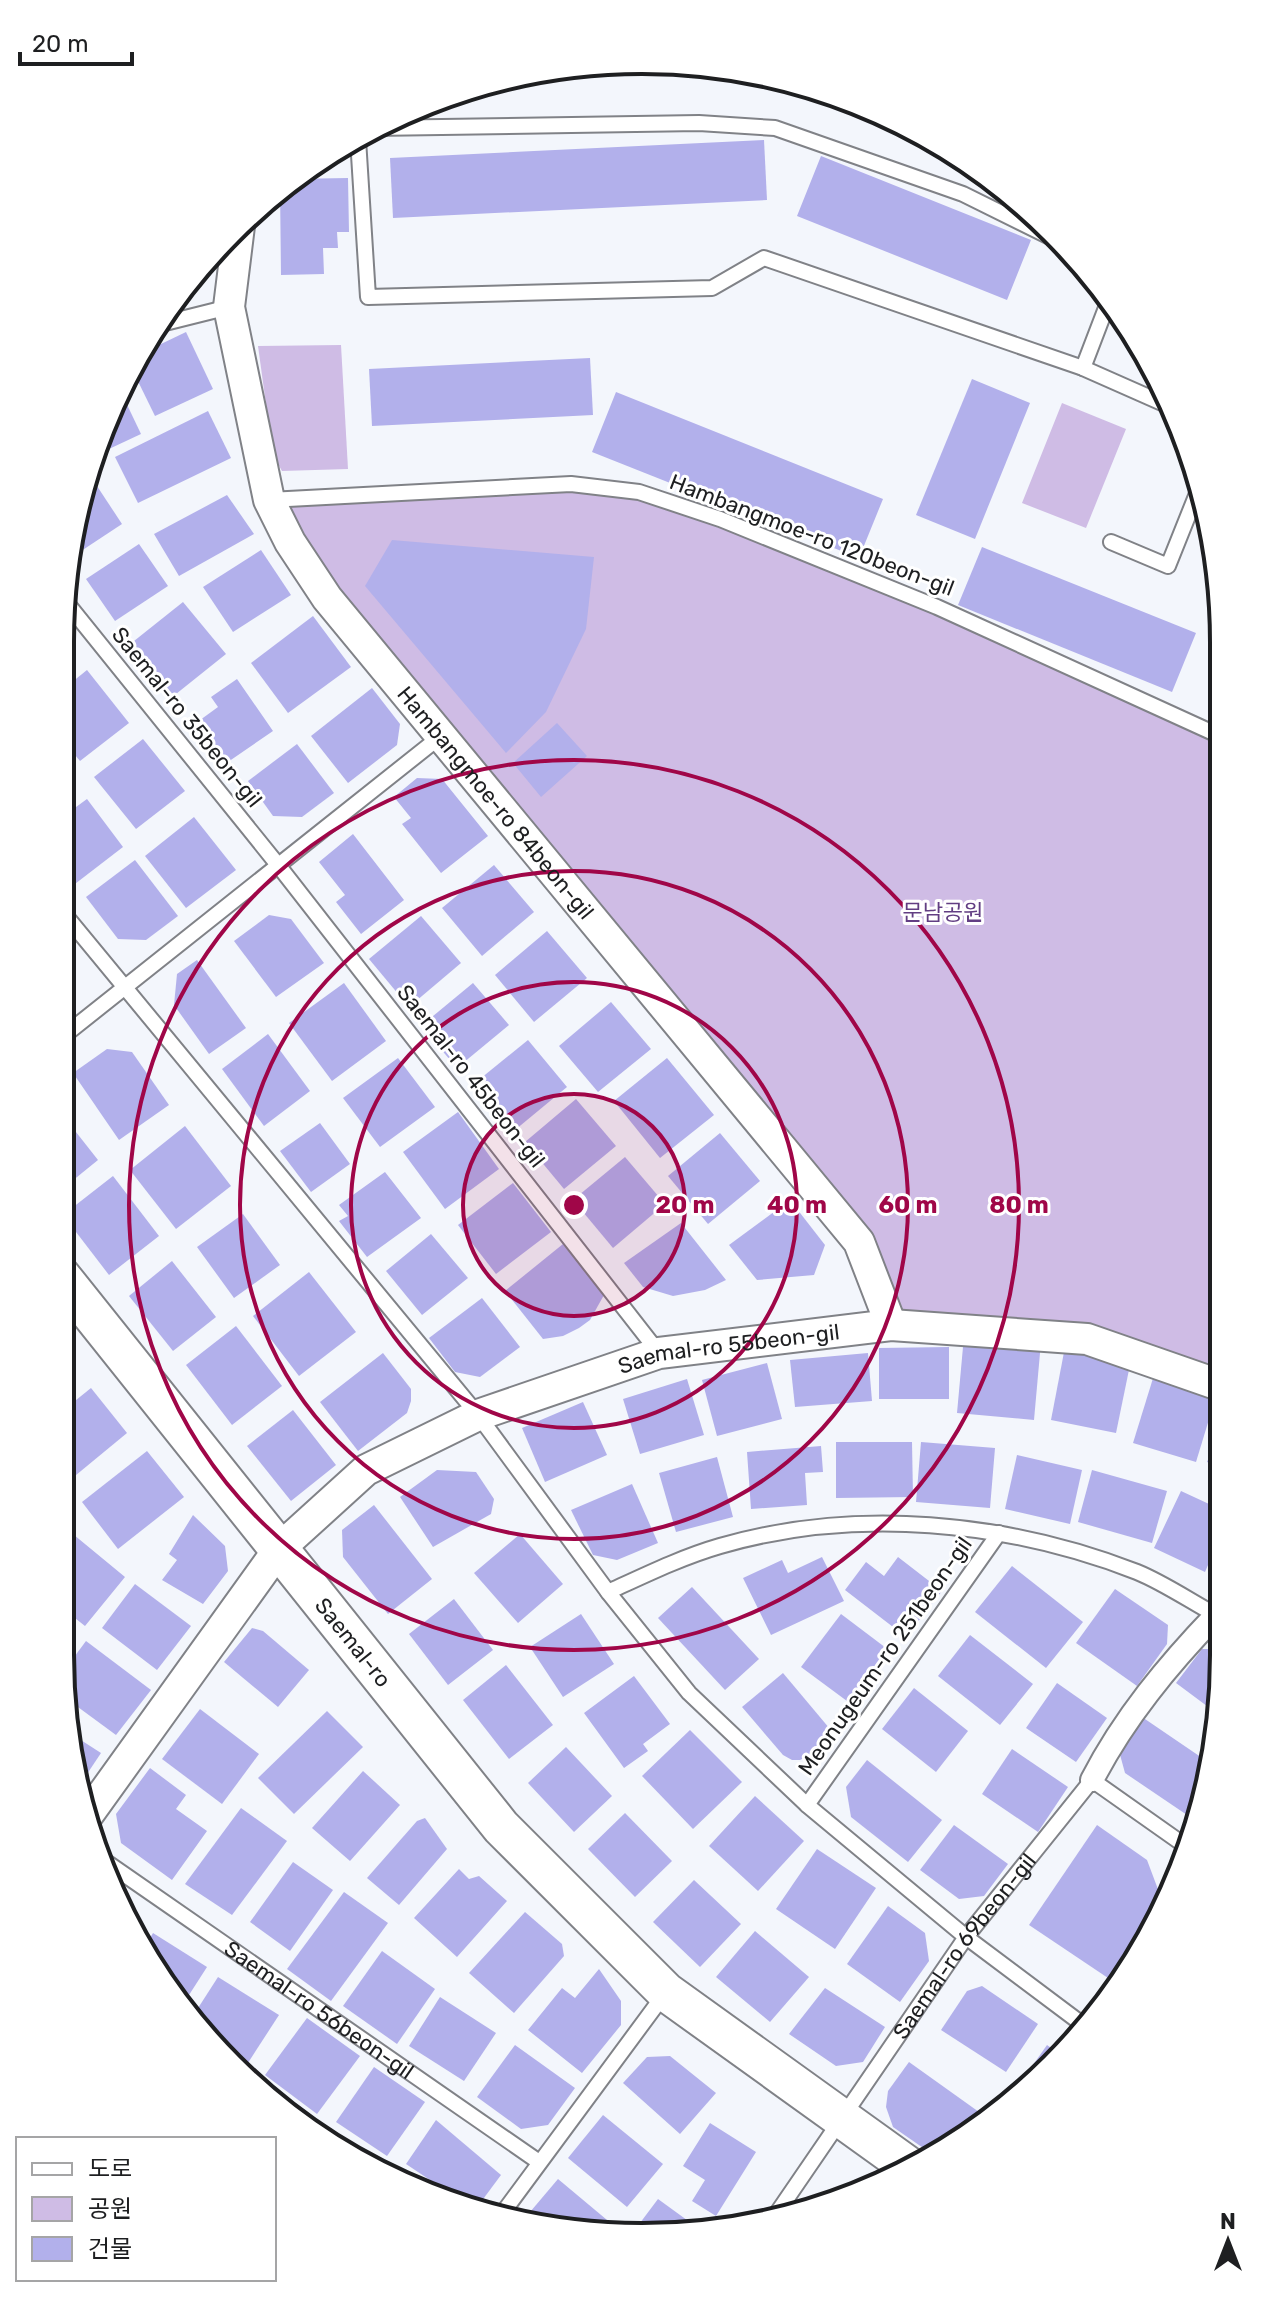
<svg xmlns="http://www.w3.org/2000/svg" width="1284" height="2297" font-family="Rubik,'Noto Sans KR',sans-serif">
	<rect width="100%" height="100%" fill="#f3f6fc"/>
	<!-- green -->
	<g fill="#cfbce5">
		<polygon points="341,345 348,469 282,471 273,455 258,346"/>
		<polygon points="1062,403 1126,429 1086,528 1022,503"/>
		<polygon points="571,484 639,492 720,519 1220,731 1222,1386 1087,1339 891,1325 859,1242 327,598 269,500"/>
	</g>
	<!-- building -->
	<g fill="#b2b0eb">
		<polygon points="764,140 767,200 393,218 390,158"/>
		<polygon points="821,156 1031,240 1007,300 797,216"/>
		<polygon points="348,178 349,232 337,232 338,248 323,248 324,274 281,275 280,187 290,179"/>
		<polygon points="218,246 218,258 203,277 188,281 204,259"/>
		<polygon points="186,332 213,389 155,416 131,367 136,356"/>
		<polygon points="590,358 593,415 372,426 369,369"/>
		<polygon points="972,379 1030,403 975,539 916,515"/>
		<polygon points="121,392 141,434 94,456"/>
		<polygon points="616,392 883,499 859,558 592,452"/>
		<polygon points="208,411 231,458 138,503 115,457"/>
		<polygon points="95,483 122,524 69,559 80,494"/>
		<polygon points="227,495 254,534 179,576 154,534"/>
		<polygon points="392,540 594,557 586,629 546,712 506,753 365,586"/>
		<polygon points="139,544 168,586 115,621 86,579"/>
		<polygon points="982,547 1196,633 1172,692 958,605"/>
		<polygon points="261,550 291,595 233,632 203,587"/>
		<polygon points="183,602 226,654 171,698 129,645"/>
		<polygon points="313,616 351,667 288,713 251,663"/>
		<polygon points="87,670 129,723 80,761 61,738 61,691"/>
		<polygon points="237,679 273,731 225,764 196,723 218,707 211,697"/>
		<polygon points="372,688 400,724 397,745 348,783 311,736"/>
		<polygon points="557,723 587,756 541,797 513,763"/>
		<polygon points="143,739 185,791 136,829 94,777"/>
		<polygon points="297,744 334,793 302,817 273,816 248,781"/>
		<polygon points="417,778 442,779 488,836 441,873 402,824 411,818 394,797"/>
		<polygon points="87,799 123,847 71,887 61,874 61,818"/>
		<polygon points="194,817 236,870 186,908 145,856"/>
		<polygon points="353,834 404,900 361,934 336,902 345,895 319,862"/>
		<polygon points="135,860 178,916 146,940 118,939 86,897"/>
		<polygon points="494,865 534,912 482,956 442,908"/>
		<polygon points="269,915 291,919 324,963 276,997 234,941"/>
		<polygon points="421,916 461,963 409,1007 369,959"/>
		<polygon points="547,931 587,978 534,1022 495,975"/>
		<polygon points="61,955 74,973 71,1005 61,1012"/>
		<polygon points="197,960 246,1028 209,1054 174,1005 177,974"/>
		<polygon points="344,983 386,1041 332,1081 289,1023"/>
		<polygon points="473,983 509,1025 457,1068 421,1026"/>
		<polygon points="611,1002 651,1049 598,1092 559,1046"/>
		<polygon points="268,1034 310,1091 264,1126 222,1069"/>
		<polygon points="528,1040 567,1087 515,1130 475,1083"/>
		<polygon points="107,1049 132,1052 169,1105 119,1140 73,1073"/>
		<polygon points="398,1058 435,1107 380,1147 343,1098"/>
		<polygon points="667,1058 714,1115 660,1158 614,1101"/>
		<polygon points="576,1099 616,1146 564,1189 525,1142"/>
		<polygon points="458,1112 499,1169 445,1209 403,1152"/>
		<polygon points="61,1113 98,1160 61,1190"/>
		<polygon points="320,1123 350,1164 311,1192 280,1151"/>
		<polygon points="185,1126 231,1186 176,1229 130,1170"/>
		<polygon points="720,1133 760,1181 708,1224 668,1176"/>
		<polygon points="625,1157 665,1204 613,1248 573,1200"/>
		<polygon points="385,1172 421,1218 367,1257 339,1221 348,1216 339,1205"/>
		<polygon points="113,1176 159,1236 109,1275 63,1215"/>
		<polygon points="513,1183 551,1232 496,1274 458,1225"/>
		<polygon points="790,1200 825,1245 814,1275 757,1280 729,1245"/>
		<polygon points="243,1214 280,1265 234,1298 197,1247"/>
		<polygon points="681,1223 726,1280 705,1290 673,1296 643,1287 624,1263"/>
		<polygon points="431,1234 468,1278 422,1315 386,1271"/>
		<polygon points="563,1244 604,1295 590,1320 579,1328 563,1336 543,1339 505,1291"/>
		<polygon points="172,1261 216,1317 173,1351 129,1296"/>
		<polygon points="309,1272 356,1332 299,1376 253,1316"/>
		<polygon points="482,1298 520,1347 480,1377 455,1372 429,1338"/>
		<polygon points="236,1326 282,1386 232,1425 186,1365"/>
		<polygon points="964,1336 1041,1342 1034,1420 957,1413"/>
		<polygon points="949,1347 949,1399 879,1399 879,1348"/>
		<polygon points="1065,1347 1131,1360 1116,1433 1051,1420"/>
		<polygon points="60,1352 75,1371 60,1382"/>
		<polygon points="383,1353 411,1389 411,1401 407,1413 358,1451 320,1402"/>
		<polygon points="868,1353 872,1401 795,1407 790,1360"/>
		<polygon points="767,1363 782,1419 717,1436 702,1380"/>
		<polygon points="1154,1375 1217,1393 1196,1462 1133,1443"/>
		<polygon points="687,1379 704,1435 640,1454 623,1399"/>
		<polygon points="91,1388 127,1433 70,1480 60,1468 60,1413"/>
		<polygon points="583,1402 607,1455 545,1482 522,1428"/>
		<polygon points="293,1410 336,1465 291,1501 247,1446"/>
		<polygon points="1222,1427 1222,1468 1207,1462"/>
		<polygon points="836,1442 912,1442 913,1497 836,1498"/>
		<polygon points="921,1442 995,1448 990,1508 916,1502"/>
		<polygon points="821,1446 823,1472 805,1473 807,1505 751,1509 747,1452"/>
		<polygon points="147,1451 184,1497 118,1549 82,1502"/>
		<polygon points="1017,1455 1082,1470 1070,1524 1005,1509"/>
		<polygon points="717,1457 733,1517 676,1532 659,1473"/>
		<polygon points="437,1470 476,1472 494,1499 491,1514 433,1547 400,1497"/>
		<polygon points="1092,1470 1167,1491 1152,1543 1078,1522"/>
		<polygon points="632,1484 658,1543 617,1560 593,1555 571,1510"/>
		<polygon points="1181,1491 1222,1510 1222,1560 1221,1563 1211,1558 1205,1572 1154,1548"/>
		<polygon points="374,1505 432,1579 388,1614 343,1557 342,1530"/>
		<polygon points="193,1515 225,1546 228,1571 203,1604 162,1580 177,1560 169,1554"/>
		<polygon points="68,1530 125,1577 85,1626 61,1607 69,1597 60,1590 60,1540"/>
		<polygon points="520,1534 563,1584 518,1623 474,1573"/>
		<polygon points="822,1557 844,1601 771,1635 743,1578 782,1560 788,1573"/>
		<polygon points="898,1557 942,1591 906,1637 845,1590 866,1562 884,1576"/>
		<polygon points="1012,1566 1083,1622 1046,1668 975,1612"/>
		<polygon points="135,1584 191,1626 157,1670 102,1628"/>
		<polygon points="692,1587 759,1659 725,1690 658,1618"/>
		<polygon points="1115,1589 1168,1625 1167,1644 1137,1686 1076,1643"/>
		<polygon points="454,1599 493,1650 448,1685 409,1634"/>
		<polygon points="581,1614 614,1664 563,1697 530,1647"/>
		<polygon points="841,1614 890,1651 851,1704 801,1667"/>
		<polygon points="252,1628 263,1631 309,1670 278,1707 224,1662"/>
		<polygon points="60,1632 76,1644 61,1664 60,1655"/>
		<polygon points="970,1635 1033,1684 1000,1725 938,1676"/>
		<polygon points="86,1641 151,1690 116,1735 67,1699 63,1672"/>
		<polygon points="1202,1649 1223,1649 1223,1693 1219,1715 1176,1683"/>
		<polygon points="506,1665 553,1725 509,1759 463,1700"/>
		<polygon points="783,1673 835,1735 811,1755 800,1760 792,1760 783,1755 742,1707"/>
		<polygon points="634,1676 670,1724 643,1744 648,1751 624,1768 584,1713"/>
		<polygon points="1057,1683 1107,1718 1076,1762 1026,1728"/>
		<polygon points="914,1688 968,1731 936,1772 882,1729"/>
		<polygon points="200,1709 259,1754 222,1804 162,1759"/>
		<polygon points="327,1711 363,1747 294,1814 258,1778"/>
		<polygon points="1142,1717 1211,1764 1206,1794 1190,1817 1125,1773 1119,1751"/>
		<polygon points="690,1730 742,1782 693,1829 642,1776"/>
		<polygon points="73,1735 101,1753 81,1783"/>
		<polygon points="566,1747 612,1796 574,1832 528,1783"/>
		<polygon points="1012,1749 1068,1787 1038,1832 982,1794"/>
		<polygon points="867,1760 942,1820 908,1862 851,1817 846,1787"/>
		<polygon points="150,1768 186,1795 176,1809 207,1831 172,1880 121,1843 116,1814"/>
		<polygon points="363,1771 400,1805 350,1861 312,1828"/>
		<polygon points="755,1796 804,1841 758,1891 709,1846"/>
		<polygon points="241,1808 287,1841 232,1915 185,1884"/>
		<polygon points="625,1813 672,1861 635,1897 588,1849"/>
		<polygon points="425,1818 447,1849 399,1905 367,1878 417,1821"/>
		<polygon points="954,1825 1008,1864 984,1896 959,1899 920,1870"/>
		<polygon points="1097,1825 1147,1860 1162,1900 1108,1978 1029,1925"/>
		<polygon points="817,1849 876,1888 835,1949 776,1909"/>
		<polygon points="293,1862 333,1890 290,1951 250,1922"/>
		<polygon points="459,1869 469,1879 479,1876 507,1901 457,1957 414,1918"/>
		<polygon points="694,1880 741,1924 700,1967 653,1922"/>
		<polygon points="344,1892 388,1923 331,2001 287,1969"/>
		<polygon points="888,1906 925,1933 929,1961 900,2002 847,1964"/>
		<polygon points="525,1912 562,1944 564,1956 514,2013 469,1973"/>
		<polygon points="755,1931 809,1977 770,2022 716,1977"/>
		<polygon points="153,1933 207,1967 180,2009 146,1945"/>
		<polygon points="382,1951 435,1989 397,2044 343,2006"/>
		<polygon points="599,1969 621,2001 621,2025 582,2073 528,2030 562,1988 575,1998"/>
		<polygon points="218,1977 279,2015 244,2069 191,2019"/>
		<polygon points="982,1986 1038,2024 1006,2072 941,2030 967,1991"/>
		<polygon points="825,1988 885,2027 863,2062 836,2066 789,2034"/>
		<polygon points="440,1997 496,2033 464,2081 409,2046"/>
		<polygon points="307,2018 360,2056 317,2114 265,2075"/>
		<polygon points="515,2045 575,2088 548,2125 521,2129 477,2097"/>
		<polygon points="1047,2045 1058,2053 1026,2092 1005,2105"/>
		<polygon points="670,2056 716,2093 680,2134 623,2083 647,2057"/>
		<polygon points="909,2062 979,2112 967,2129 929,2152 893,2127 886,2107 888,2091"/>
		<polygon points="374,2067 425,2102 387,2156 336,2122"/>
		<polygon points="603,2115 663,2164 627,2207 568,2158"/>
		<polygon points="436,2120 501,2175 475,2210 406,2164"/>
		<polygon points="710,2123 756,2152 716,2216 692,2201 705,2180 683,2166"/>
		<polygon points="558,2179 619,2230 529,2221 525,2218"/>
		<polygon points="658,2199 702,2231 681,2236 634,2231"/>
	</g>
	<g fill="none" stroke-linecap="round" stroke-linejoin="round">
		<!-- service casing -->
		<g stroke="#808287" stroke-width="18">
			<g id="service">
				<polyline points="1058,241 963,194 775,128 699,123 373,128 358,139 368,297 712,288 764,258 1083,368 1169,406"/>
				<polyline points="157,325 229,307"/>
				<polyline points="1083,368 1109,300"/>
				<polyline points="269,500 571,484 639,492 720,519 937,607 1220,736"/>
				<polyline points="1111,542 1168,566 1200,486"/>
				<polyline points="62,597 278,865 659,1353"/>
				<polyline points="61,910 478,1415 608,1592 689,1693 807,1805 966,1937 1082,2024"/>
				<polyline points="61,1038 441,736"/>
				<path d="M 608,1592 C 645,1575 682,1557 720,1546 C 855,1507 1006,1521 1137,1572 C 1164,1583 1190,1601 1216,1615"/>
				<polyline points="807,1805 999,1533"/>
				<path id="s1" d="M 99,1857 L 539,2162"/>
				<path id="s2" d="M 777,2213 L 966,1937 L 1092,1780 L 1187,1847"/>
				<polyline points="499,2218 666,1992"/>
			</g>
		</g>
		<!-- pedestrian casing -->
		<g stroke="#808287" stroke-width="26">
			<path id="pedestrian" d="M 1092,1780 C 1124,1718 1168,1665 1216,1615"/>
		</g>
		<!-- minor casing -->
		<g stroke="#808287" stroke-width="34">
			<g id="minor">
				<path id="s3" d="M 239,226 L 229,307 L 269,500 L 290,542 L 327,598 L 859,1242 L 891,1325"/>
				<path id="s4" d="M 87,1816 L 279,1549 L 366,1470 L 478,1415 L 659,1353 L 891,1325 L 1087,1339 L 1222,1386"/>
			</g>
		</g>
		<!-- tertiary casing -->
		<g stroke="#808287" stroke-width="42">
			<g id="tertiary">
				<path id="s5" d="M 60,1275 L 501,1827 L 666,1992 L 908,2166"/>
			</g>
		</g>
		<!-- service -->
		<use href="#service" stroke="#fff" stroke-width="14"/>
		<!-- pedestrian -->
		<use href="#pedestrian" stroke="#fff" stroke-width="22"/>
		<!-- minor -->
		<use href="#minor" stroke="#fff" stroke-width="30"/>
		<!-- tertiary -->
		<use href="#tertiary" stroke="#fff" stroke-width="38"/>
	</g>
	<!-- distance rings -->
	<circle cx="574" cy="1205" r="111" fill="#a00648" fill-opacity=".12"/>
	<g fill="none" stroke="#a00648" stroke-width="4">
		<circle cx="574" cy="1205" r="111"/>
		<circle cx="574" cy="1205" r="223"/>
		<circle cx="574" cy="1205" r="334"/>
		<circle cx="574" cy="1205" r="445"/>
	</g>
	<g text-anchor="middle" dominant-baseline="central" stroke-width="6" stroke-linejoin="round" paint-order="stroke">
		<!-- street labels -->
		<g font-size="22" fill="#1e1f21" stroke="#fff">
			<text transform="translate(812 535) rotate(21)">Hambangmoe-ro 120beon-gil</text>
			<text transform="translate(187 717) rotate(51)">Saemal-ro 35beon-gil</text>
			<text stroke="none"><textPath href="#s3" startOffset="658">Hambangmoe-ro 84beon-gil</textPath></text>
			<text transform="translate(471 1076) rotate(52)">Saemal-ro 45beon-gil</text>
			<text stroke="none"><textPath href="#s4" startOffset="832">Saemal-ro 55beon-gil</textPath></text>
			<text stroke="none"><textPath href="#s5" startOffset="470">Saemal-ro</textPath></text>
			<text transform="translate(885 1656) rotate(-55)">Meonugeum-ro 251beon-gil</text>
			<text stroke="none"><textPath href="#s2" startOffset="326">Saemal-ro 69beon-gil</textPath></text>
			<text stroke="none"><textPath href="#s1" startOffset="268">Saemal-ro 56beon-gil</textPath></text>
		</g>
		<!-- park labels -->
		<g font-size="22" fill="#623e83" stroke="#fff">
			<text x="943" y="912">문남공원</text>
		</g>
	</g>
	<!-- crop -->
	<path d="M0 0H1284V2297H0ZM642 74H642A568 568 0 0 1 1210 642V1655A568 568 0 0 1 642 2223H642A568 568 0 0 1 74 1655V642A568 568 0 0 1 642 74Z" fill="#fff" fill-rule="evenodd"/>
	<path fill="none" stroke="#1e1f21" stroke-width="4" d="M642 74H642A568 568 0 0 1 1210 642V1655A568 568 0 0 1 642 2223H642A568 568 0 0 1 74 1655V642A568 568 0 0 1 642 74Z"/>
	<circle cx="574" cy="1205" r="12" fill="#a00648" stroke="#fff" stroke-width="4"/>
	<g font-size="24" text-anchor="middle" font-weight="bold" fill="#a00648" stroke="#fff" stroke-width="6" stroke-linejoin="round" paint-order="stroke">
		<text x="685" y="1213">20 m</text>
		<text x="797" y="1213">40 m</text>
		<text x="908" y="1213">60 m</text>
		<text x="1019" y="1213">80 m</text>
	</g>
	<!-- legend -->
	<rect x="16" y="2137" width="260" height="144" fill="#ffffff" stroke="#a5a5a6" stroke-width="2"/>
	<rect x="32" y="2163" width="40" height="12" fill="#ffffff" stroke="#a5a5a6" stroke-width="2"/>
	<text x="88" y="2177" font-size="24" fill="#1e1f21">도로</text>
	<rect x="32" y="2197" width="40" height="24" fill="#cfbce5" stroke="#a5a5a6" stroke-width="2"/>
	<text x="88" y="2217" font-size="24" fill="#1e1f21">공원</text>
	<rect x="32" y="2237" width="40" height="24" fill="#b2b0eb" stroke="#a5a5a6" stroke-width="2"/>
	<text x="88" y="2257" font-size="24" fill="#1e1f21">건물</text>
	<!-- north arrow -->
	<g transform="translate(1228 2241)" stroke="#ffffff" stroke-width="6" paint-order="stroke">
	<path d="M0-6L14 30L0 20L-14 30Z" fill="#1e1f21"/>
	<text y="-12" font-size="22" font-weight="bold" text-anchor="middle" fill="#1e1f21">N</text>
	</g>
	<!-- scale -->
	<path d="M20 52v12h112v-12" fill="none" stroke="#1e1f21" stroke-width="4"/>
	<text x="32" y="52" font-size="24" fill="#1e1f21" stroke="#ffffff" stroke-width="6" paint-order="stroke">20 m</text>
</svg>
